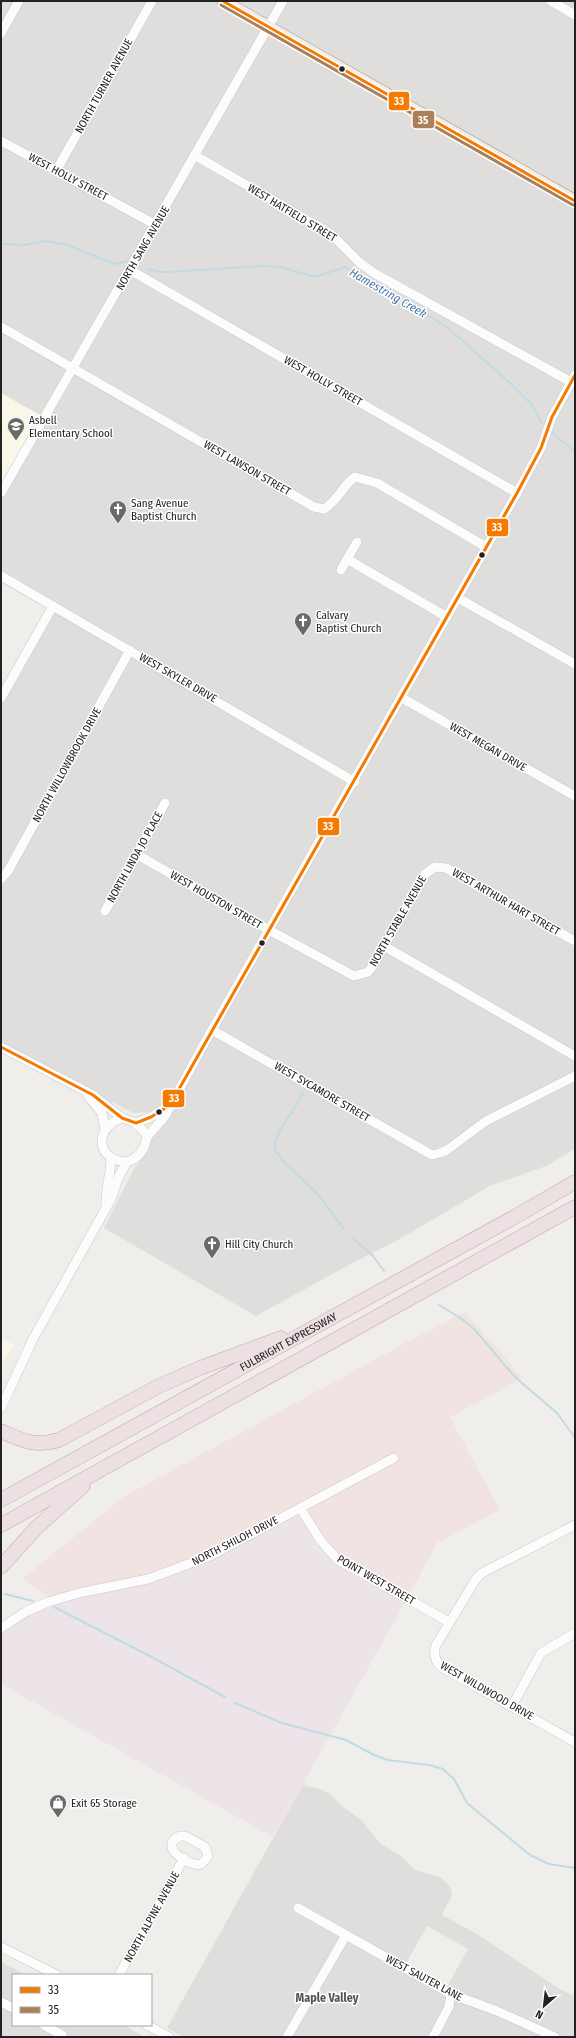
<svg xmlns="http://www.w3.org/2000/svg" width="576" height="2038" font-family="'Fira Sans Condensed',sans-serif">
	<rect width="100%" height="100%" fill="#f0eeeb"/>
	<!-- residential -->
	<g fill="#dfdedc" fill-rule="evenodd">
		<polygon points="1,1 575,1 575,1149 546,1166 490,1186 396,1241 345,1267 339,1260 145,1154 144,1149 165,1116 151,1117 149,1112 133,1113 112,1102 109,1107 1,1047 1,698 52,606 1,576 1,522 379,738 45,418 1,393"/>
		<path d="M 305,1781 L 305,1786 L 320,1789 L 330,1794 L 342,1806 L 361,1820 L 380,1843 L 401,1856 L 415,1870 L 439,1877 L 446,1882 L 451,1889 L 452,1895 L 442,1915 L 477,1934 L 558,1988 L 575,1996 L 575,2037 L 418,2037 L 421,2032 L 365,2001 L 353,2021 L 310,1997 L 287,2037 L 183,2037 L 167,2028 ZM 427,1926 L 468,1949 L 445,1990 L 404,1967 Z"/>
		<polygon points="1,1962 26,1975 13,1975 13,2025 123,2025 145,2037 1,2037"/>
	</g>
	<!-- commercial -->
	<polygon fill="#f1e3e1" points="465,1312 523,1378 450,1417 500,1510 437,1543 407,1599 189,1565 53,1600 22,1579 125,1496 418,1336"/>
	<!-- industrial -->
	<polygon fill="#ede4e9" points="300,1508 328,1551 407,1599 273,1837 1,1684 1,1628 27,1611 168,1572"/>
	<!-- education -->
	<g fill="#f8f7e8">
		<polygon points="1,393 45,418 1,493"/>
		<polygon points="1,1338 14,1345 5,1359 1,1360"/>
	</g>
	<!-- religious -->
	<g fill="#dededc">
		<polygon points="45,418 435,639 379,738 1,522 1,493"/>
		<polygon points="145,1154 340,1260 345,1267 256,1316 104,1228 133,1170"/>
		<polygon points="310,1997 353,2021 365,2000 421,2032 418,2037 287,2037"/>
	</g>
	<g fill="none" stroke-linecap="round" stroke-linejoin="round">
		<!-- stream -->
		<g stroke="#bfdbe3" stroke-width="2">
			<polyline points="1,244 25,245 46,241 68,245 114,264 126,262"/>
			<polyline points="148,269 161,272 170,272 261,266 280,267 315,277 345,267 408,302 449,329 509,382 533,406 541,422"/>
			<polyline points="551,432 575,452"/>
			<path d="M 303,1092 C 296,1111 274,1129 275,1150 L 284,1162 L 318,1194 L 344,1229"/>
			<polyline points="352,1237 373,1256 384,1271"/>
			<polyline points="439,1305 459,1317 474,1329 515,1377 557,1413 575,1438"/>
			<polyline points="5,1594 33,1601"/>
			<polyline points="54,1607 146,1654 225,1697"/>
			<polyline points="235,1703 282,1723 346,1740 374,1755 388,1760 429,1765 443,1769 454,1779 467,1803 530,1855 549,1864 575,1868"/>
		</g>
		<!-- minor casing -->
		<g stroke="#c9c8c7" stroke-width="10">
			<g id="minor">
				<polyline points="551,1 575,15"/>
				<polyline points="1,33 19,1"/>
				<polyline points="1,141 156,225"/>
				<polyline points="196,156 331,234 360,263 374,273 571,382"/>
				<polyline points="56,171 152,1"/>
				<polyline points="130,270 517,493"/>
				<path d="M 1,327 L 314,507 L 324,509 C 338,501 342,486 355,477 L 377,483 L 486,547"/>
				<polyline points="1,493 283,1"/>
				<polyline points="357,542 347,559 447,617"/>
				<polyline points="341,570 347,559"/>
				<polyline points="1,576 355,782"/>
				<polyline points="458,598 575,664"/>
				<polyline points="1,698 53,606"/>
				<polyline points="402,698 575,796"/>
				<polyline points="136,854 269,930 354,976 368,972 372,967 425,874 435,867 446,868 575,941"/>
				<polyline points="1,879 8,871 130,650"/>
				<polyline points="105,911 165,803"/>
				<polyline points="384,946 575,1056"/>
				<polyline points="212,1030 432,1155 440,1153 447,1150 486,1121 575,1076"/>
				<polyline points="1,1047 93,1095 122,1118"/>
				<polyline points="88,1096 102,1113 105,1129"/>
				<path d="M 122,1118 C 134,1121 142,1126 147,1137 C 145,1150 139,1158 127,1162 C 96,1161 93,1128 122,1118 Z"/>
				<polyline points="136,1123 151,1117 170,1105"/>
				<polyline points="147,1137 165,1116 205,1042 517,493 541,448 552,417 575,375"/>
				<path d="M 106,1205 C 105,1190 111,1174 111,1159"/>
				<polyline points="1,1408 33,1339 111,1199 119,1176 127,1162"/>
				<polyline points="300,1508 321,1541 338,1560 449,1622"/>
				<path d="M 575,1525 L 482,1573 L 476,1579 L 436,1645 C 433,1654 435,1661 441,1667 L 575,1742"/>
				<polyline points="1,1628 27,1611 48,1602 79,1593 148,1579 210,1556 394,1458"/>
				<polyline points="512,1706 541,1653 575,1633"/>
				<path d="M 180,1836 L 185,1836 L 205,1847 L 208,1856 C 206,1859 204,1862 201,1864 C 191,1868 156,1846 180,1836 Z"/>
				<polyline points="298,1908 451,1994 497,2011 555,2037"/>
				<polyline points="1,1947 57,1975"/>
				<polyline points="119,1975 184,1858"/>
				<polyline points="1,2002 13,2008"/>
				<polyline points="44,2025 62,2035 61,2037"/>
				<polyline points="147,2025 169,2037"/>
				<polyline points="287,2037 346,1935"/>
				<polyline points="433,2037 449,2007 451,1994"/>
			</g>
		</g>
		<!-- major casing -->
		<g stroke="#a79c86" stroke-width="13">
			<polyline id="major" points="223,1 575,201"/>
		</g>
		<!-- highway casing -->
		<g stroke="#c5a2ac" stroke-width="15">
			<g id="highway">
				<path d="M 1,1431 C 23,1441 34,1447 59,1440 L 157,1387 L 200,1368 L 281,1338"/>
				<path id="s1" d="M 1,1500 L 518,1215 L 575,1182"/>
				<polyline points="1,1525 575,1207"/>
				<polyline points="1,1567 36,1528 83,1486"/>
			</g>
		</g>
		<!-- minor -->
		<use href="#minor" stroke="#fdfcfc" stroke-width="9"/>
		<!-- major -->
		<use href="#major" stroke="#f3ede7" stroke-width="12"/>
		<!-- highway -->
		<use href="#highway" stroke="#ece0e2" stroke-width="14"/>
		<!-- bus-1 casing -->
		<g stroke="#fff" stroke-width="6">
			<g id="bus-1">
				<polyline points="223,1 575,201"/>
				<polyline points="1,1047 93,1095 122,1118 136,1123 151,1117 170,1105 517,493 541,448 552,417 575,375"/>
			</g>
		</g>
		<!-- bus-2 casing -->
		<g stroke="#fff" stroke-width="6">
			<polyline id="bus-2" points="221,5 573,205"/>
		</g>
		<!-- bus-1 -->
		<use href="#bus-1" stroke="#f47a02" stroke-width="3"/>
		<!-- bus-2 -->
		<use href="#bus-2" stroke="#ab7f57" stroke-width="3"/>
	</g>
	<!-- icons -->
	<defs>
		<g id="school-pin" transform="scale(0.9)"><path d="M0 17L-7.5 6A9.5 9.5 0 1 1 7.5 6Z" fill="#6a6968" stroke="#fff"/><path d="M0-5L7-2L0 1L-7-2ZM-4 1L0 2.5L4 1V4Q0 6-4 4Z" fill="#fff"/></g>
		<g id="church-pin" transform="scale(0.9)"><path d="M0 17L-7.5 6A9.5 9.5 0 1 1 7.5 6Z" fill="#6a6968" stroke="#fff"/><path d="M-1.2-6h2.4v3.5h3.3v2.4h-3.3V6h-2.4V-.1h-3.3v-2.4h3.3Z" fill="#fff"/></g>
		<g id="shop-pin" transform="scale(0.9)"><path d="M0 17L-7.5 6A9.5 9.5 0 1 1 7.5 6Z" fill="#6a6968" stroke="#fff"/><path d="M-5-2.5h2.3a2.7 3.5 0 0 1 5.4 0H5L5.5 6h-11ZM-1.5-2.5h3a1.5 2.3 0 0 0-3 0Z" fill="#fff"/></g>
	</defs>
	<g fill-rule="evenodd">
		<use href="#school-pin" x="16" y="426"/>
		<use href="#church-pin" x="118" y="509"/>
		<use href="#church-pin" x="303" y="621"/>
		<use href="#church-pin" x="212" y="1244"/>
		<use href="#shop-pin" x="58" y="1803"/>
	</g>
	<!-- markers -->
	<g fill="#222" stroke="#fff" stroke-width="1.5">
		<circle cx="342" cy="69" r="3.5"/>
		<circle cx="482" cy="555" r="3.5"/>
		<circle cx="262" cy="943" r="3.5"/>
		<circle cx="159" cy="1112" r="3.5"/>
	</g>
	<g text-anchor="middle" dominant-baseline="central" stroke-width="3" stroke-linejoin="round" paint-order="stroke">
		<!-- street labels -->
		<g font-size="11" fill="#222" stroke="#fff">
			<text transform="translate(104 86) rotate(-61)">NORTH TURNER AVENUE</text>
			<text transform="translate(68 177) rotate(28)">WEST HOLLY STREET</text>
			<text transform="translate(292 213) rotate(31)">WEST HATFIELD STREET</text>
			<text transform="translate(143 248) rotate(-60)">NORTH SANG AVENUE</text>
			<text transform="translate(323 381) rotate(30)">WEST HOLLY STREET</text>
			<text transform="translate(247 468) rotate(30)">WEST LAWSON STREET</text>
			<text transform="translate(178 678) rotate(30)">WEST SKYLER DRIVE</text>
			<text transform="translate(488 747) rotate(30)">WEST MEGAN DRIVE</text>
			<text transform="translate(67 765) rotate(-61)">NORTH WILLOWBROOK DRIVE</text>
			<text transform="translate(135 857) rotate(-61)">NORTH LINDA JO PLACE</text>
			<text transform="translate(216 900) rotate(30)">WEST HOUSTON STREET</text>
			<text transform="translate(506 902) rotate(30)">WEST ARTHUR HART STREET</text>
			<text transform="translate(398 921) rotate(-60)">NORTH STABLE AVENUE</text>
			<text transform="translate(322 1092) rotate(30)">WEST SYCAMORE STREET</text>
			<text stroke="none"><textPath href="#s1" startOffset="328">FULBRIGHT EXPRESSWAY</textPath></text>
			<text transform="translate(235 1541) rotate(-27)">NORTH SHILOH DRIVE</text>
			<text transform="translate(376 1580) rotate(30)">POINT WEST STREET</text>
			<text transform="translate(487 1691) rotate(30)">WEST WILDWOOD DRIVE</text>
			<text transform="translate(152 1917) rotate(-61)">NORTH ALPINE AVENUE</text>
			<text transform="translate(424 1978) rotate(28)">WEST SAUTER LANE</text>
		</g>
		<!-- poi labels -->
		<g font-size="11" fill="#222" stroke="#fff" text-anchor="start">
			<text x="29" y="420">Asbell<tspan x="29" dy="13">Elementary School</tspan></text>
			<text x="131" y="503">Sang Avenue<tspan x="131" dy="13">Baptist Church</tspan></text>
			<text x="316" y="615">Calvary<tspan x="316" dy="13">Baptist Church</tspan></text>
			<text x="225" y="1244">Hill City Church</text>
			<text x="71" y="1803">Exit 65 Storage</text>
		</g>
		<!-- water labels -->
		<g font-size="12" font-style="italic" fill="#4a7aab" stroke="#fff">
			<text transform="translate(388 293) rotate(30)">Hamestring Creek</text>
		</g>
		<!-- neighbourhood labels -->
		<g font-size="12" font-weight="bold" fill="#555" stroke="#fff">
			<text x="327" y="1998">Maple Valley</text>
		</g>
	</g>
	<g stroke="#fff" stroke-width="1.5">
		<rect x="388" y="91" width="22" height="20" rx="4" fill="#f47a02"/>
		<rect x="412" y="110" width="23" height="19" rx="4" fill="#ab7f57"/>
		<rect x="486" y="518" width="23" height="19" rx="4" fill="#f47a02"/>
		<rect x="317" y="817" width="23" height="19" rx="4" fill="#f47a02"/>
		<rect x="162" y="1089" width="23" height="19" rx="4" fill="#f47a02"/>
	</g>
	<g font-size="11" text-anchor="middle" font-weight="bold" fill="#fff">
		<text x="399" y="105">33</text>
		<text x="423" y="124">35</text>
		<text x="497" y="531">33</text>
		<text x="328" y="830">33</text>
		<text x="174" y="1102">33</text>
	</g>
	<!-- border -->
	<rect width="576" height="2038" fill="none" stroke="#222222" stroke-width="4"/>
	<!-- legend -->
	<rect x="12" y="1974" width="140" height="52" fill="#ffffff" stroke="#a7a7a7"/>
	<rect x="20" y="1987" width="20" height="6" fill="#f47a02" stroke="#a7a7a7"/>
	<text x="48" y="1994" font-size="12" fill="#222222">33</text>
	<rect x="20" y="2007" width="20" height="6" fill="#ab7f57" stroke="#a7a7a7"/>
	<text x="48" y="2014" font-size="12" fill="#222222">35</text>
	<!-- north arrow -->
	<g transform="translate(544 2006) rotate(208)" stroke="#ffffff" stroke-width="3" paint-order="stroke">
	<path d="M0-3L7 15L0 10L-7 15Z" fill="#222222"/>
	<text y="-6" font-size="11" font-weight="bold" text-anchor="middle" fill="#222222">N</text>
	</g>
</svg>
